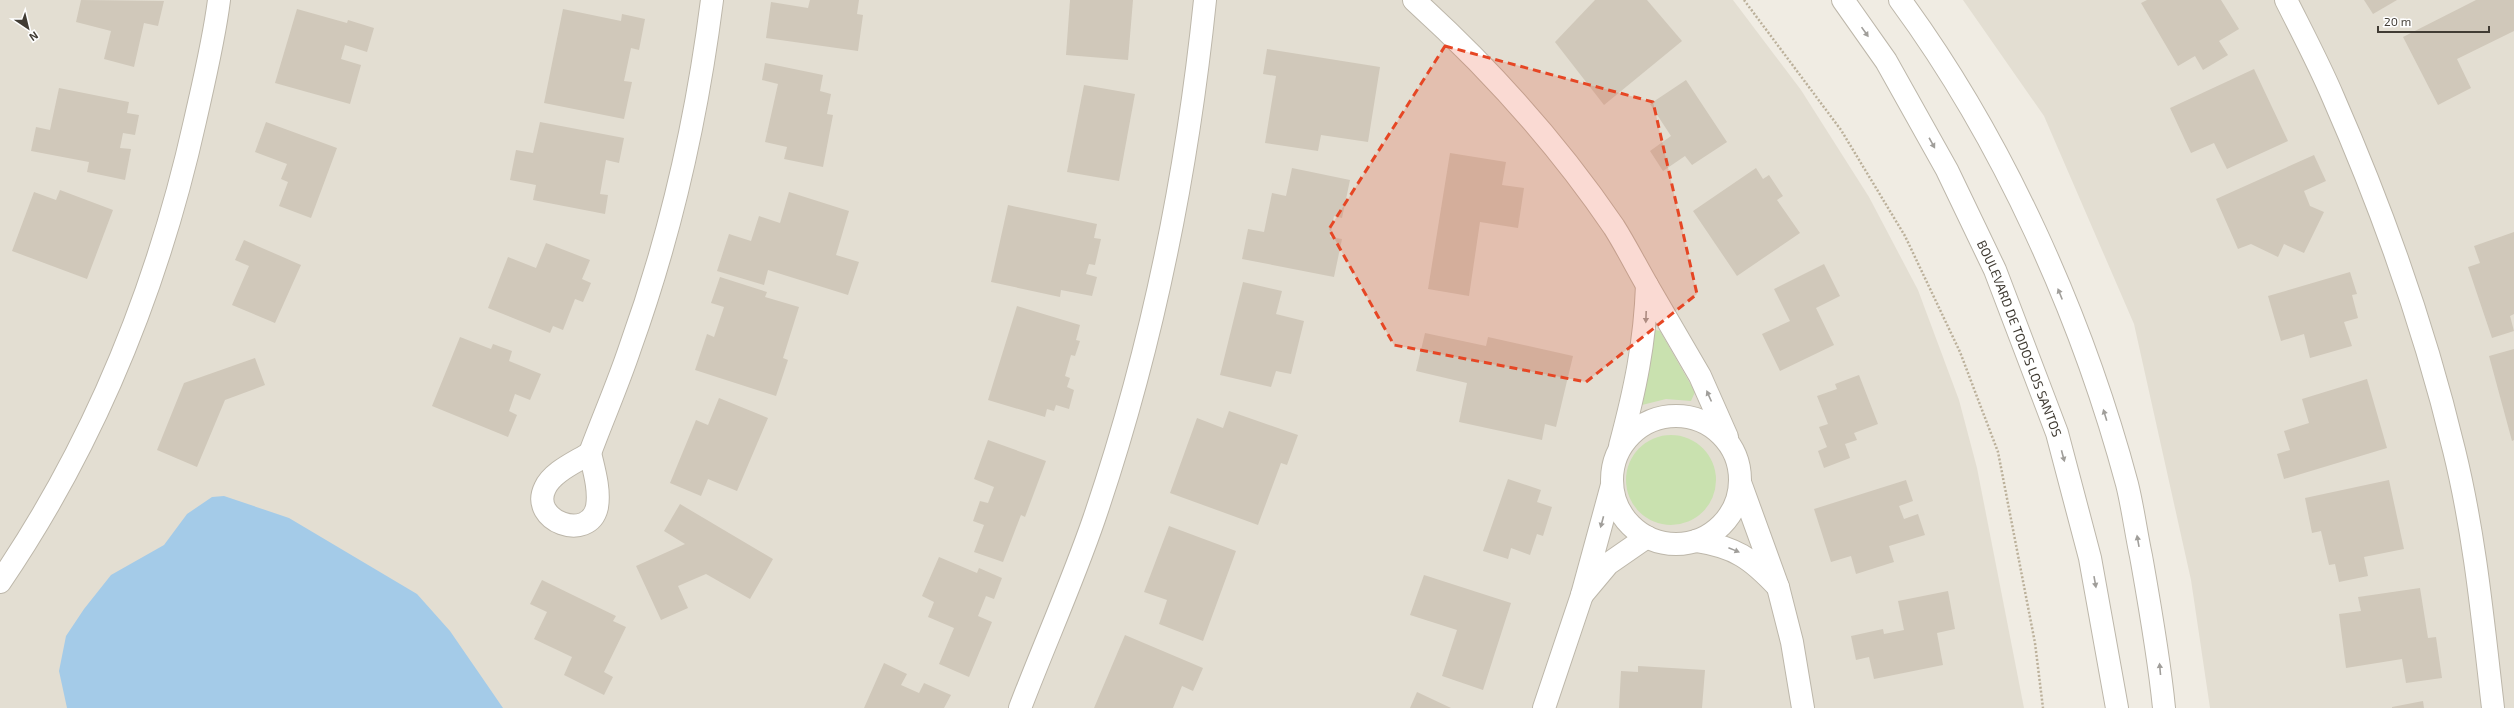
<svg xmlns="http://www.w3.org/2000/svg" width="2514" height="708" font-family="'Exo 2',sans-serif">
	<rect width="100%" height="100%" fill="#f0ece3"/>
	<!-- residential -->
	<g fill="#e3ded2">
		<polygon points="0,0 1733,0 1801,90 1869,197 1918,290 1959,400 1977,468 2024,708 0,708"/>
		<polygon points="1963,0 2514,0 2514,708 2210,708 2191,580 2134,324 2044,116"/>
	</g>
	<!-- green -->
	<g fill="#c9e1af">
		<polygon points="1656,330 1660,331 1695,392 1691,401 1666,399 1642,405 1636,401 1652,334"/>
		<circle cx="1671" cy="480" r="45"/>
	</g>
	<!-- water -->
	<polygon fill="#a4cbe8" points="224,496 289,518 417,594 450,631 503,708 67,708 59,671 66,636 84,609 111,575 164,545 187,514 212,497"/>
	<!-- building -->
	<g fill="#d0c8ba">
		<polygon points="81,0 164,1 158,26 144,23 134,67 104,59 111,31 76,22"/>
		<polygon points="810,0 859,0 857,14 863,15 858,51 766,38 771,2 808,8"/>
		<polygon points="1070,0 1133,0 1128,60 1066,55"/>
		<polygon points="1595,0 1647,0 1682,41 1604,105 1555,42"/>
		<polygon points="2147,0 2221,0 2239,29 2219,41 2228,55 2203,70 2195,56 2178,66 2141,3"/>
		<polygon points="2364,0 2397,0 2373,14"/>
		<polygon points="2476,0 2514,0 2514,31 2457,59 2471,88 2438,105 2403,37"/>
		<polygon points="297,9 347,23 348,20 374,28 367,52 345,45 341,59 361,65 350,104 275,83"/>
		<polygon points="563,9 621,21 622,14 645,19 639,50 631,48 624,81 632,82 624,119 544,103"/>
		<polygon points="1267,49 1380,67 1368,142 1321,135 1318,151 1265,143 1276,76 1263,74"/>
		<polygon points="765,63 823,75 820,91 831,94 827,114 833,115 823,167 784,159 787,147 765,142 778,84 762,80"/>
		<polygon points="2254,69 2288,141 2227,169 2214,143 2191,153 2170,108"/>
		<polygon points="1686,80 1727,142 1692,165 1685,156 1663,171 1650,151 1671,136 1650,104"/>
		<polygon points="1084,85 1135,94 1119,181 1067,172"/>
		<polygon points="59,88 129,102 127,113 139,115 135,135 123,133 120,148 131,149 125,180 87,172 89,162 31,151 36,127 50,130"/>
		<polygon points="266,122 337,148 311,218 279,206 288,182 281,179 287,164 255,152"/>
		<polygon points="540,122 624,138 619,163 606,160 600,194 608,195 605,214 533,200 536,185 510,180 516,150 533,153"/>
		<polygon points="1450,153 1506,162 1502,185 1524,188 1518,228 1480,222 1469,296 1428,289"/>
		<polygon points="2314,155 2326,181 2304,191 2310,206 2324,212 2304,253 2284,244 2278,257 2251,244 2238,249 2216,199"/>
		<polygon points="1292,168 1350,180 1342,218 1334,216 1330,237 1342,239 1334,277 1242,259 1248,229 1264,232 1272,193 1286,196"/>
		<polygon points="1756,168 1763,179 1769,175 1783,196 1777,200 1800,233 1737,276 1693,211"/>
		<polygon points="60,190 113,210 87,279 12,251 34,192 56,200"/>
		<polygon points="789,192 849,211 836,255 859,262 848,295 768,270 764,285 717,271 729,234 751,241 759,216 780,223"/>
		<polygon points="1008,205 1097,224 1094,238 1101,239 1095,265 1089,264 1086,274 1097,277 1092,296 1061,290 1060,297 991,282"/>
		<polygon points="2514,232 2514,314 2510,316 2514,331 2492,338 2468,267 2480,263 2474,246"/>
		<polygon points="244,240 301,265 275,323 232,305 249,266 235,260"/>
		<polygon points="546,243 590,260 582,279 591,283 583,302 575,299 563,330 553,326 550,333 488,308 508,257 536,268"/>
		<polygon points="1824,264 1840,296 1816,308 1834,345 1780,371 1762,334 1790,321 1774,289"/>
		<polygon points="2350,272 2357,294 2352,295 2358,318 2344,322 2352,346 2310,358 2304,334 2281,341 2268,296"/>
		<polygon points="720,277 767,292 765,297 799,307 783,358 788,360 776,396 695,370 707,334 714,337 724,307 711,303"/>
		<polygon points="1243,282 1282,291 1276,314 1304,321 1291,374 1276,371 1271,387 1220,375"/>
		<polygon points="1017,306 1080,325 1076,340 1080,341 1075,356 1071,355 1065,376 1070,378 1067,387 1074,390 1069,409 1056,405 1054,411 1047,409 1045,417 988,400"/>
		<polygon points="1425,333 1486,346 1488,337 1573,356 1556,427 1545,424 1542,440 1459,422 1467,383 1416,371"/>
		<polygon points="460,337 491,349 493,344 512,351 509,361 541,374 530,400 515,394 509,411 517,415 508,437 432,406"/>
		<polygon points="2514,349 2514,440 2512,441 2489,356"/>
		<polygon points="255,358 265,385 225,400 197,467 157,450 184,383"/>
		<polygon points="1859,375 1878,424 1854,433 1857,440 1845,444 1850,458 1824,468 1818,451 1827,447 1819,427 1828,424 1817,396 1837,389 1835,384"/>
		<polygon points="2367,379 2387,448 2284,479 2277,454 2290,450 2284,431 2309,423 2302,399"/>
		<polygon points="719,398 768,418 737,491 708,479 701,496 670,483 696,420 708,425"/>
		<polygon points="1229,411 1298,435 1287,465 1281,463 1258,525 1170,493 1197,418 1223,428"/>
		<polygon points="988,440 1046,461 1025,517 1021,515 1003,562 974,552 984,525 973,521 980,501 988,503 994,487 974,479"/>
		<polygon points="1508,479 1541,490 1537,502 1552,507 1543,536 1537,534 1530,555 1511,548 1508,559 1483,551"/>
		<polygon points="1906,480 1913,501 1899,506 1904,519 1918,514 1925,535 1889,546 1894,562 1856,574 1851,556 1831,562 1814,509"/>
		<polygon points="2389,480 2404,549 2364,557 2368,576 2339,582 2335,564 2329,565 2321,531 2312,533 2305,498"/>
		<polygon points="680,504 773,559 750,599 706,574 678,586 688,608 661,620 636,566 685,544 664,531"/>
		<polygon points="1169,526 1236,551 1203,641 1159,624 1167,600 1144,592"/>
		<polygon points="939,557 977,573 979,568 1002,578 994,599 986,596 978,616 992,622 969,677 939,664 954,628 928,617 934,602 922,596"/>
		<polygon points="1424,575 1511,603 1483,690 1442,676 1457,630 1410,615"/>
		<polygon points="542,580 616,616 613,621 626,627 604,672 613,677 604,695 564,675 572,657 534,639 547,612 530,604"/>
		<polygon points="2420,588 2428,638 2436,637 2442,678 2406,683 2402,659 2346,668 2339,614 2361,611 2358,597"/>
		<polygon points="1948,591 1955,629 1937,633 1943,665 1874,679 1869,657 1856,660 1851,636 1883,629 1884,634 1904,630 1898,601"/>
		<polygon points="1125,635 1203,668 1193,691 1182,686 1173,708 1094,708"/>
		<polygon points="884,663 907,674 901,685 919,693 924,683 951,695 944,708 864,708"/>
		<polygon points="1638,666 1705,670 1702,708 1619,708 1621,671 1638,672"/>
		<polygon points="1417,692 1451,708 1410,708"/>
		<polygon points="2423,701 2424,708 2392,708 2392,707"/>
	</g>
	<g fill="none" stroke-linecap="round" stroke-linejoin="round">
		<!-- minor casing -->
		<g stroke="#bdb7aa" stroke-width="24">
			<g id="minor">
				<path d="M 1414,0 C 1489,68 1557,143 1614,227 C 1626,246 1636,266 1647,285"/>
				<path id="s1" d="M 1843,0 L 1886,61 L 1947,170 L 1995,270 L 2057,433 L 2090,558 L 2117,708"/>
				<path d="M 1900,0 C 2003,140 2082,316 2127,484 C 2133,508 2136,533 2141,556 C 2150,607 2159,657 2164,708"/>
				<path d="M 2286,0 C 2302,32 2319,64 2333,97 C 2383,211 2425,329 2454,450 C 2475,535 2483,622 2493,708"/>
				<circle cx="1676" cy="480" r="64"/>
				<path d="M 1620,446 C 1635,390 1645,343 1647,285 L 1700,376 L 1727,437"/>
				<path d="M 590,453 C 603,418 618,384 630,348 C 670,237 697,118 712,0"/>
				<path d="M 590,453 C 594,470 600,490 597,507 C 589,543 529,521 545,488 C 552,472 576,462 590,453 Z"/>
				<polyline points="1612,485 1582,595 1608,564 1647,537"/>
				<path d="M 1696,541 C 1735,547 1751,558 1778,587 L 1741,485"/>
				<path d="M 0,582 C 96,441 158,287 195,121 C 204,81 214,40 219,0"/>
				<polyline points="1778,587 1792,642 1803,708"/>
				<path d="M 1020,708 C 1044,645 1072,583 1094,519 C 1151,352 1187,175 1205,0"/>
				<polyline points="1544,708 1582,595"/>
			</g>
		</g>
		<!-- path -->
		<polyline stroke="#bbb09a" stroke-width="2.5" stroke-dasharray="2 2" stroke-linecap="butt" points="1744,0 1841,130 1905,236 1960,352 1998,452 2035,643 2043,708"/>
		<!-- minor -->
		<use href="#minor" stroke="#fff" stroke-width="22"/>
	</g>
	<!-- one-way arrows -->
	<defs><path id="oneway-solid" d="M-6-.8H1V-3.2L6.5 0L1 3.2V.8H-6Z"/></defs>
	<g fill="#a09e9a">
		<use href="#oneway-solid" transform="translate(1865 32) rotate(55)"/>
		<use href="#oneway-solid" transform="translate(1932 143) rotate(61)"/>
		<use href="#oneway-solid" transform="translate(2060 294) rotate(-112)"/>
		<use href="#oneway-solid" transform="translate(1646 317) rotate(92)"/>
		<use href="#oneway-solid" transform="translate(1709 396) rotate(-114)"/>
		<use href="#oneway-solid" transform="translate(2105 415) rotate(-107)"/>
		<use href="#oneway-solid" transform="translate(2063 456) rotate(75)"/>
		<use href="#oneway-solid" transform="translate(1602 522) rotate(105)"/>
		<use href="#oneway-solid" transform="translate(2138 541) rotate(-100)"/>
		<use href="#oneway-solid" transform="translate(1734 550) rotate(22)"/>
		<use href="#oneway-solid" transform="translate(2095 582) rotate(80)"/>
		<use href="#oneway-solid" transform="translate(2160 669) rotate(-95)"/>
	</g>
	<!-- marked area -->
	<path fill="#e64624" fill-opacity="0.2" stroke="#e64624" stroke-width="3" stroke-dasharray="8 5" stroke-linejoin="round" d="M 1445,46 L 1653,102 L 1697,294 L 1586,382 L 1394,345 L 1329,229 Z"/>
	<g text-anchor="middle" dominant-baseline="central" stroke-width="4" stroke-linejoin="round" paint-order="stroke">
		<!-- street labels -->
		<g font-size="13" fill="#413c34" stroke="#fff">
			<text stroke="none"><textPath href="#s1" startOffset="383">BOULEVARD DE TODOS LOS SANTOS</textPath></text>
		</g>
	</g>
	<!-- north arrow -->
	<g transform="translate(28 28) rotate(145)" stroke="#ffffff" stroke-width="3" paint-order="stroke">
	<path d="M0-3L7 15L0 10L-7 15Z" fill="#413c34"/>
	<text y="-6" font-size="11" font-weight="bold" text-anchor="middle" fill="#413c34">N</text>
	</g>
	<!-- scale -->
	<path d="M2378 26v6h111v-6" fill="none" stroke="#413c34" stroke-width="2"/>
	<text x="2384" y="26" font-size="12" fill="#413c34" stroke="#ffffff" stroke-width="3" paint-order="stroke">20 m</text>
</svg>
